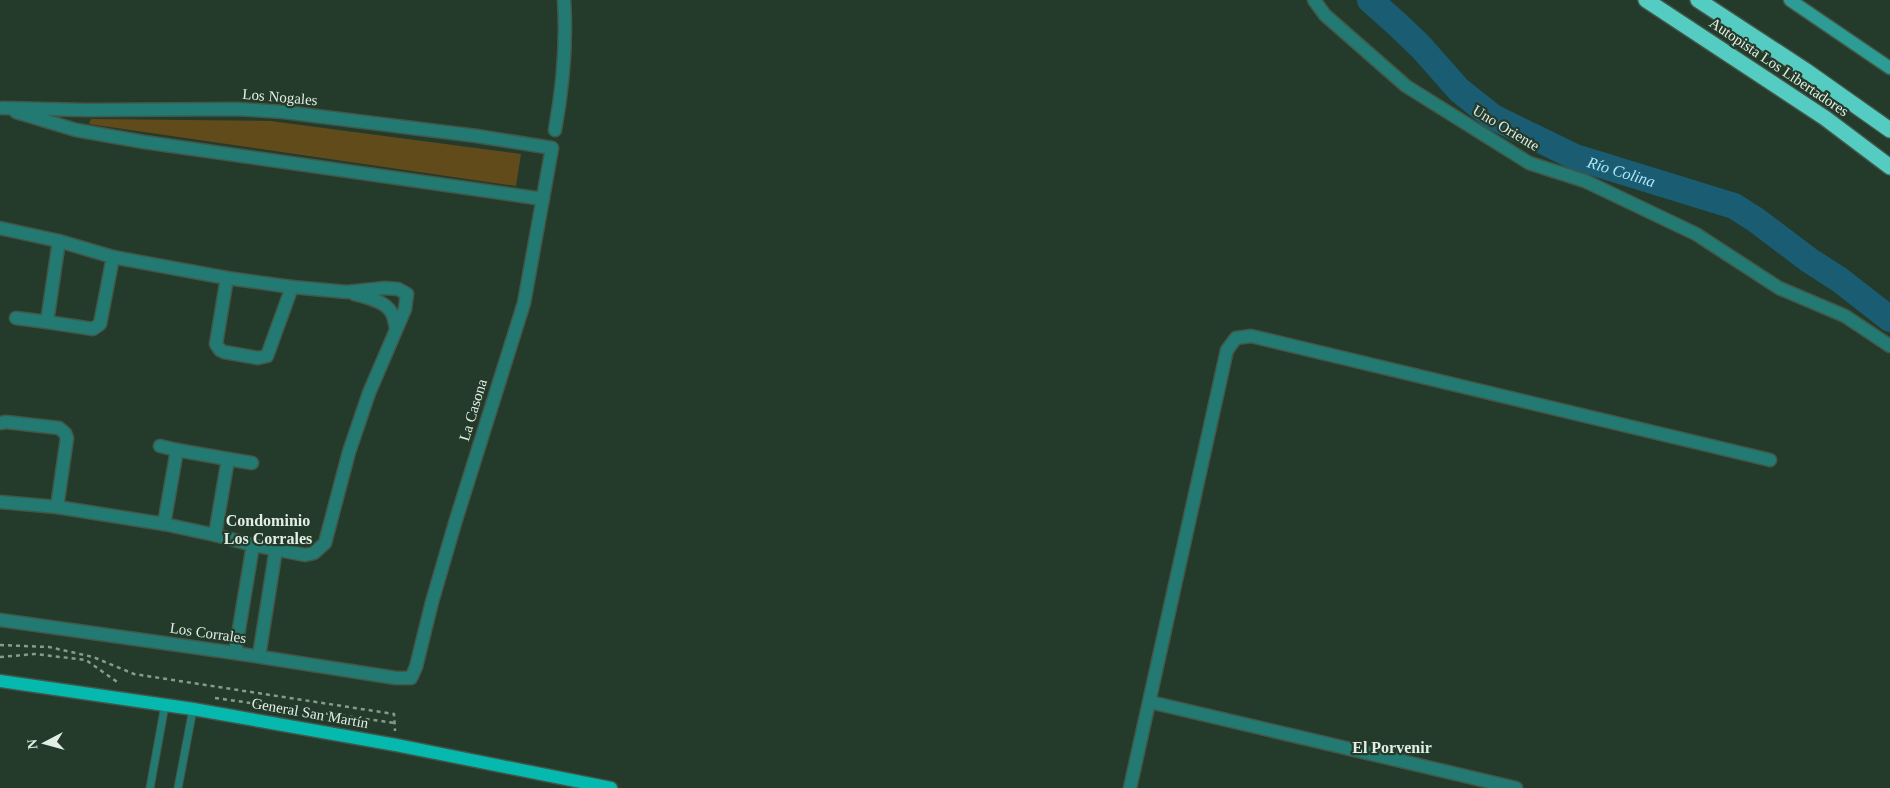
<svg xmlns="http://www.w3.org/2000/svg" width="1890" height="788" font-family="'Times New Roman',serif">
	<rect width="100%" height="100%" fill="#243a2a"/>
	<!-- green -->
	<polygon fill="#624b1b" points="91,119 270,121 521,154 516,186 89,124"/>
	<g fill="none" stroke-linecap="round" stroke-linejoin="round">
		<!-- river -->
		<path stroke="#1a5c71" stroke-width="26" id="s1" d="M 1370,0 L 1397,24 L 1421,47 L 1459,90 L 1493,117 L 1575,157 L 1734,206 L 1756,220 L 1809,260 L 1840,280 L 1890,319"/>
		<!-- lane casing -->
		<g stroke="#425748" stroke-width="9">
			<g id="lane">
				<polyline points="150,788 165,705"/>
				<polyline points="178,788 193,709"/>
			</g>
		</g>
		<!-- street casing -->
		<g stroke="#425748" stroke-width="15">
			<g id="street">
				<polyline points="1314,0 1325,15 1406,86 1529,163 1585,181 1696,234 1779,288 1845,316 1890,346"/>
				<polyline points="16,112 76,130 144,142 543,199"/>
				<path d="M 555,130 C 563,86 567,44 564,0"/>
				<polyline points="0,228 59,241 113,257 227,278 292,287 347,292 385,288 398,289 407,294 405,309 369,393 349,452 325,543 314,553 305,555 253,545 215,535 164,524 57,507 0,502"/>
				<polyline points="59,241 47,322 93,329 100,324 113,257"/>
				<polyline points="227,278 216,344 220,350 224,352 258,358 267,356 292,287"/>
				<path d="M 354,294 C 366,297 385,301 391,312 C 394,316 395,324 396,328"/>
				<polyline points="16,318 47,322"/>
				<polyline points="0,423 6,422 59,428 65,433 67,438 57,507"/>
				<polyline points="160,446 177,450"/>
				<polyline points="228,459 252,463"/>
				<polyline points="164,524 177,450 228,459 215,535"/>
				<polyline points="0,620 235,653 396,678 411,678 416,667 432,602 455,523 524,303 552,148 477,136 284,112 238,109 86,110 2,108"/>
				<polyline points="235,653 253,545"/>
				<polyline points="259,656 276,549"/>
				<polyline points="1150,702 1516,788"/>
				<polyline points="1130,788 1227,350 1236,338 1251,336 1770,460"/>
			</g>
		</g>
		<!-- secondary casing -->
		<g stroke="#425748" stroke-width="15">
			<polyline id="secondary" points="1790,0 1890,68"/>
		</g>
		<!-- primary casing -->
		<g stroke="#425748" stroke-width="15">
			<polyline id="primary" points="0,681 193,709 396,745 611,788"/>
		</g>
		<!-- highway casing -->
		<g stroke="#425748" stroke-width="18">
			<g id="highway">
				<polyline points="1646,0 1825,118 1890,167"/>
				<polyline points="1698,0 1805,70 1890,130"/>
			</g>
		</g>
		<!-- path -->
		<g stroke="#899a8d" stroke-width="2.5" stroke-dasharray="4 4" stroke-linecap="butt">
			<polyline points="0,645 49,647 93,657 134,674 394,714 395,731"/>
			<polyline points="0,657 35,654 86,660 120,684"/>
			<polyline points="215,698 395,723"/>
		</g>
		<!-- lane -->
		<use href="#lane" stroke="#227a73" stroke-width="7"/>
		<!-- street -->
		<use href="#street" stroke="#227a73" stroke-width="12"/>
		<!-- secondary -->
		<use href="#secondary" stroke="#2c9c94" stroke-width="12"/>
		<!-- primary -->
		<use href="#primary" stroke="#05b9af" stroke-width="12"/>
		<!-- highway -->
		<use href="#highway" stroke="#54ccc2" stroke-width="15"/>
	</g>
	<g text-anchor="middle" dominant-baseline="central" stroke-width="4.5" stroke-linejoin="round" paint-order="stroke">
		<!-- street labels -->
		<g font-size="15" fill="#e1eee4" stroke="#243a2a">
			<text transform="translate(1779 67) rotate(34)">Autopista Los Libertadores</text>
			<text transform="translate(280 97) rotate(5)">Los Nogales</text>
			<text transform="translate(1506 128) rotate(31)">Uno Oriente</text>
			<text transform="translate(473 410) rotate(-73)">La Casona</text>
			<text transform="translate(208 633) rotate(8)">Los Corrales</text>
			<text transform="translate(310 713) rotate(10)">General San Martín</text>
		</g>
		<!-- water labels -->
		<g font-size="16" font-style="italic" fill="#b0e5f8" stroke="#243a2a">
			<text stroke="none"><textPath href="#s1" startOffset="310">Río Colina</textPath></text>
		</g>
		<!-- neighbourhood labels -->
		<g font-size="16" font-weight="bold" fill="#e1eee4" stroke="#243a2a">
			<text x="268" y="520">Condominio<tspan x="268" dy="18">Los Corrales</tspan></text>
			<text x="1392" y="747">El Porvenir</text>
		</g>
	</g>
	<!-- north arrow -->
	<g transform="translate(45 743) rotate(264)" stroke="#243a2a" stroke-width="4" paint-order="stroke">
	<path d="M0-4L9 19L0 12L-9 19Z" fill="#e1eee4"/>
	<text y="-8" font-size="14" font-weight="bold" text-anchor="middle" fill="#e1eee4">N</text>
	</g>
</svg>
